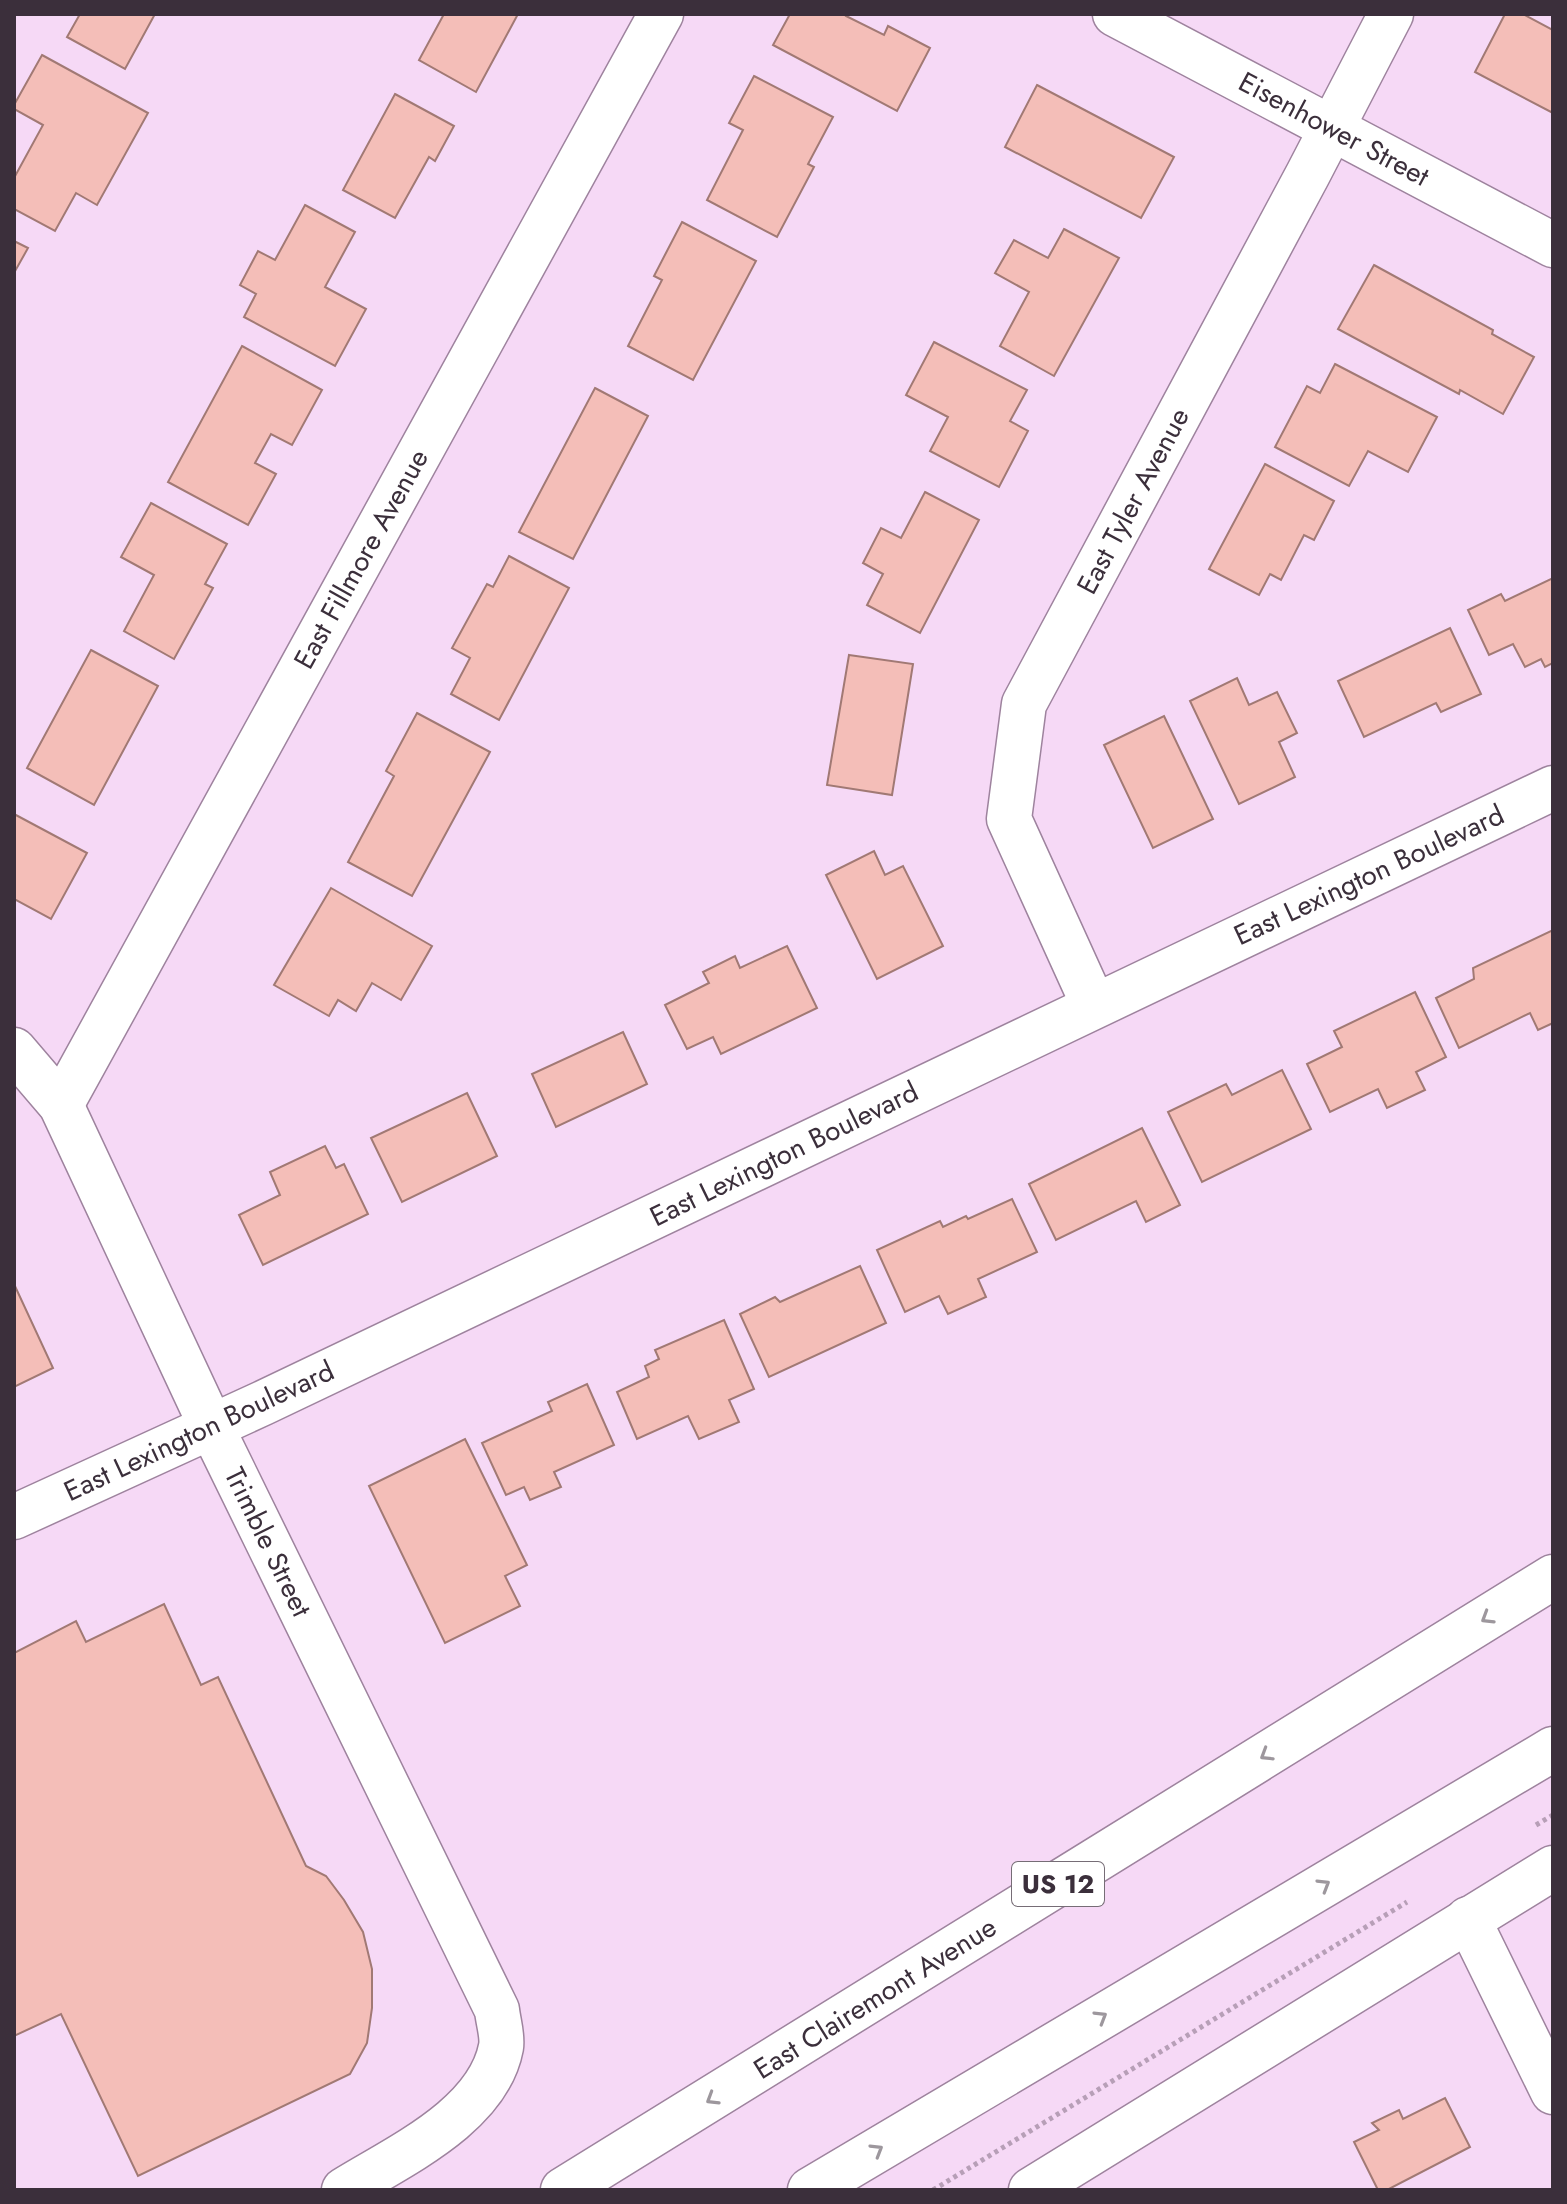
<svg xmlns="http://www.w3.org/2000/svg" width="1567" height="2204" font-family="Jost,sans-serif">
	<rect width="100%" height="100%" fill="#f6d9f6"/>
	<!-- building -->
	<g fill="#f4beb8" stroke="#a17974" stroke-width="2">
		<polygon points="80,14 155,14 125,69 67,37"/>
		<polygon points="444,14 518,14 476,92 419,60"/>
		<polygon points="790,14 847,14 846,16 884,35 888,26 930,48 897,111 773,45"/>
		<polygon points="1505,14 1523,14 1553,30 1553,113 1475,72"/>
		<polygon points="42,55 148,113 97,205 76,193 55,231 14,209 14,178 43,125 14,109 14,105"/>
		<polygon points="754,76 833,117 808,164 814,167 777,237 707,200 743,130 729,123"/>
		<polygon points="1037,85 1174,157 1141,218 1005,147"/>
		<polygon points="395,94 454,126 435,161 429,157 395,218 343,190"/>
		<polygon points="305,205 355,232 325,287 366,309 335,366 244,317 256,294 240,285 258,251 275,260"/>
		<polygon points="682,222 756,261 693,380 628,346 662,280 654,276"/>
		<polygon points="1064,229 1119,258 1054,376 1000,346 1029,292 995,273 1014,240 1048,258"/>
		<polygon points="14,241 28,248 14,273"/>
		<polygon points="1374,265 1493,330 1492,334 1534,357 1503,414 1460,390 1459,394 1338,329"/>
		<polygon points="934,342 1027,390 1010,421 1028,431 999,487 930,451 948,417 906,395"/>
		<polygon points="242,346 322,390 292,445 271,434 255,463 276,474 248,525 168,482"/>
		<polygon points="1335,364 1437,417 1408,472 1368,451 1349,486 1275,447 1307,386 1320,393"/>
		<polygon points="595,388 648,416 573,559 519,532"/>
		<polygon points="1265,464 1334,501 1314,540 1304,535 1281,580 1270,574 1259,595 1209,569"/>
		<polygon points="925,492 979,520 920,633 867,605 883,574 863,563 881,528 901,538"/>
		<polygon points="151,503 227,544 205,584 213,588 174,659 124,631 154,575 121,557"/>
		<polygon points="509,556 569,588 499,720 451,694 470,658 452,648 487,584 493,587"/>
		<polygon points="1553,578 1553,663 1545,667 1541,659 1525,667 1513,644 1489,655 1468,610 1501,594 1505,601"/>
		<polygon points="1450,628 1481,694 1441,712 1436,703 1364,737 1338,681"/>
		<polygon points="91,650 158,686 94,805 27,768"/>
		<polygon points="849,655 913,664 892,795 827,785"/>
		<polygon points="1237,678 1249,705 1277,692 1297,733 1279,742 1295,777 1239,804 1190,701"/>
		<polygon points="417,713 490,752 412,896 348,862 394,776 386,771"/>
		<polygon points="1164,716 1213,819 1153,848 1104,745"/>
		<polygon points="14,814 87,853 51,919 14,899"/>
		<polygon points="874,851 885,875 903,866 943,946 877,979 826,875"/>
		<polygon points="331,888 432,946 401,1000 372,983 356,1011 338,1000 329,1016 274,985"/>
		<polygon points="1553,930 1553,1023 1538,1030 1530,1013 1459,1048 1436,998 1474,979 1473,968"/>
		<polygon points="787,946 817,1008 721,1054 713,1037 687,1049 665,1005 709,983 703,972 735,956 740,968"/>
		<polygon points="1415,992 1446,1057 1416,1072 1425,1090 1387,1108 1378,1089 1330,1112 1307,1064 1342,1047 1334,1031"/>
		<polygon points="623,1032 647,1084 556,1127 532,1074"/>
		<polygon points="1282,1070 1311,1129 1202,1182 1168,1112 1226,1084 1232,1095"/>
		<polygon points="467,1093 497,1156 402,1202 371,1138"/>
		<polygon points="1142,1128 1180,1205 1146,1222 1136,1201 1056,1240 1029,1184"/>
		<polygon points="325,1146 336,1168 344,1164 368,1214 263,1265 239,1215 280,1195 270,1172"/>
		<polygon points="1012,1199 1037,1252 978,1279 986,1297 948,1314 939,1296 905,1312 877,1250 940,1221 943,1227 966,1216 968,1219"/>
		<polygon points="860,1266 886,1323 769,1377 740,1314 775,1297 780,1302"/>
		<polygon points="14,1284 53,1368 14,1387"/>
		<polygon points="724,1320 754,1389 729,1400 739,1422 699,1439 688,1416 637,1439 617,1392 649,1377 645,1366 659,1359 655,1350"/>
		<polygon points="587,1384 614,1445 554,1472 561,1487 530,1500 524,1487 506,1495 482,1443 552,1411 548,1402"/>
		<polygon points="465,1439 527,1565 505,1576 520,1606 445,1643 369,1486"/>
		<polygon points="164,1604 201,1685 218,1677 306,1866 326,1876 344,1900 363,1932 372,1969 372,2008 367,2043 350,2074 138,2176 61,2014 14,2036 14,1653 76,1621 86,1642"/>
		<polygon points="1445,2098 1470,2147 1387,2190 1378,2190 1354,2142 1379,2130 1372,2123 1399,2110 1403,2119"/>
	</g>
	<g fill="none" stroke-linecap="round" stroke-linejoin="round">
		<!-- street casing -->
		<g stroke="#9e839e" stroke-width="47">
			<g id="street">
				<polyline points="1115,14 1553,245"/>
				<polyline points="1094,1006 1009,819 1024,704 1308,174 1391,14"/>
				<path d="M 14,1050 L 61,1105 L 211,1426 L 497,2010 C 498,2021 503,2036 501,2047 C 488,2116 399,2156 344,2190"/>
				<polyline points="61,1105 661,14"/>
				<polyline points="14,1517 263,1403 1553,788"/>
				<polyline points="1468,1919 1553,2092"/>
				<polyline points="1031,2190 1553,1868"/>
			</g>
		</g>
		<!-- primary casing -->
		<g stroke="#9e839e" stroke-width="47">
			<g id="primary">
				<polyline points="563,2190 1553,1577"/>
				<polyline points="810,2190 1553,1749"/>
			</g>
		</g>
		<!-- path -->
		<g stroke="#b79fb7" stroke-width="5" stroke-dasharray="4 4" stroke-linecap="butt">
			<polyline points="1536,1825 1553,1815"/>
			<polyline points="933,2190 1407,1902"/>
		</g>
		<!-- street -->
		<use href="#street" stroke="#fff" stroke-width="44"/>
		<!-- primary -->
		<use href="#primary" stroke="#fff" stroke-width="44"/>
	</g>
	<!-- one-way arrows -->
	<defs><path id="oneway-chevron" d="M-2-3.5L2.5 0L-2 3.5" fill="none" stroke-width="1.6" stroke-linecap="round" stroke-linejoin="round" transform="scale(2)"/></defs>
	<g stroke="#9d979d">
		<use href="#oneway-chevron" transform="translate(1487 1618) rotate(148)"/>
		<use href="#oneway-chevron" transform="translate(1266 1755) rotate(148)"/>
		<use href="#oneway-chevron" transform="translate(1324 1885) rotate(-31)"/>
		<use href="#oneway-chevron" transform="translate(1101 2017) rotate(-31)"/>
		<use href="#oneway-chevron" transform="translate(712 2099) rotate(148)"/>
		<use href="#oneway-chevron" transform="translate(877 2150) rotate(-31)"/>
	</g>
	<g text-anchor="middle" dominant-baseline="central" stroke-width="6" stroke-linejoin="round" paint-order="stroke">
		<!-- shield labels -->
		<rect fill="#fff" stroke="#766d76" stroke-width="2" x="1012" y="1862" width="92" height="44" rx="6"/>
		<g font-size="26" font-weight="bold" fill="#3b2f3b">
			<text x="1058" y="1884">US 12</text>
		</g>
		<!-- street labels -->
		<g font-size="28" fill="#3b2f3b" stroke="#fff">
			<text transform="translate(1334 129) rotate(28)">Eisenhower Street</text>
			<text transform="translate(1133 501) rotate(-62)">East Tyler Avenue</text>
			<text transform="translate(361 559) rotate(-61)">East Fillmore Avenue</text>
			<text transform="translate(1369 875) rotate(-25)">East Lexington Boulevard</text>
			<text transform="translate(784 1154) rotate(-26)">East Lexington Boulevard</text>
			<text transform="translate(199 1431) rotate(-25)">East Lexington Boulevard</text>
			<text transform="translate(268 1542) rotate(64)">Trimble Street</text>
			<text transform="translate(875 1998) rotate(-32)">East Clairemont Avenue</text>
		</g>
	</g>
	<!-- border -->
	<rect width="1567" height="2204" fill="none" stroke="#3b2f3b" stroke-width="32"/>
</svg>
